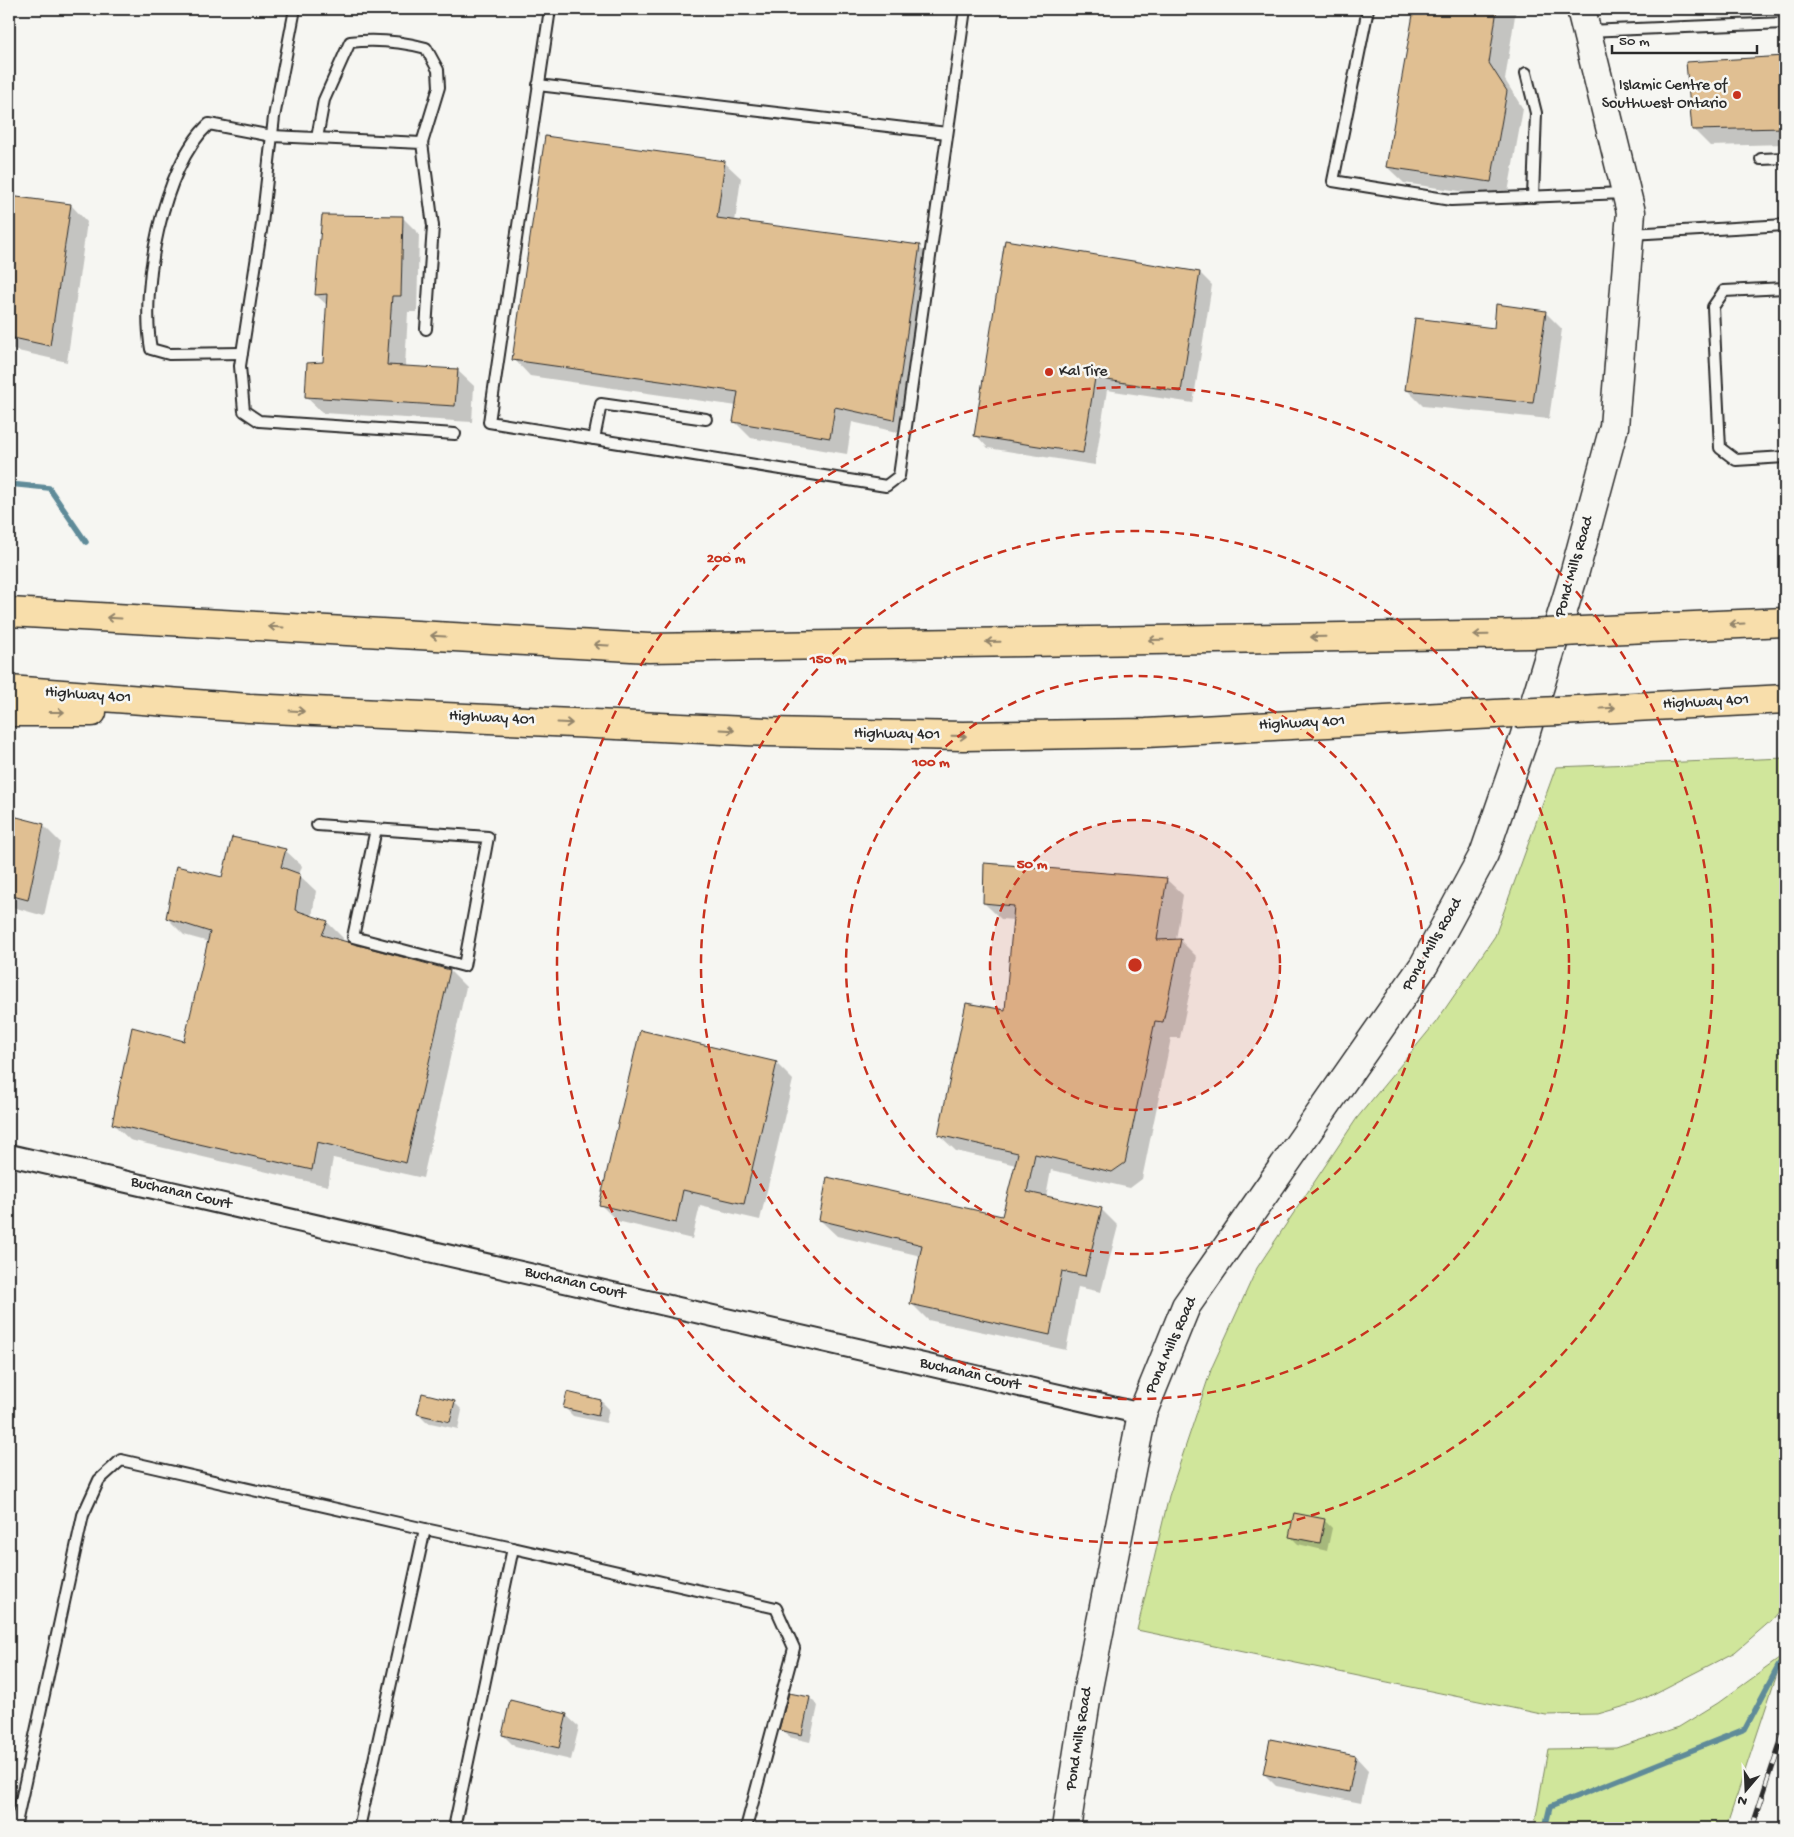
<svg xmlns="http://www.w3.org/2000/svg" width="1794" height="1837" font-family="'Gochi Hand',sans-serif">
	<rect width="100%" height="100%" fill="#f6f6f2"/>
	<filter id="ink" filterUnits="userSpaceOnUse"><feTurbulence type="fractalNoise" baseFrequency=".02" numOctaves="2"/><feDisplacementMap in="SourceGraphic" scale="10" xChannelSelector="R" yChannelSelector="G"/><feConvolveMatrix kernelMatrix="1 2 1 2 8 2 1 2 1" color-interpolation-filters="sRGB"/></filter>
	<g filter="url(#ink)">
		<!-- green -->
		<g fill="#d0e69b" stroke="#7e8863">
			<polygon points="1785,758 1785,1604 1773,1619 1735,1652 1636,1703 1598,1714 1546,1715 1137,1630 1169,1496 1212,1367 1257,1268 1357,1118 1436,1022 1495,936 1556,767"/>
			<polygon points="1783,1656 1726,1828 1534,1828 1548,1749 1616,1748 1679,1727 1718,1703"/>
		</g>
		<!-- shadow -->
		<g fill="#0003">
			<polygon points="1416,9 1516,9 1505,80 1523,109 1507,198 1404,183 1387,167"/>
			<polygon points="1785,57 1785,144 1710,146 1693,129 1688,63"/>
			<polygon points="724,162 741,178 735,222 919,247 936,263 910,435 852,422 847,454 751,438 735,422 737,406 530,376 514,359"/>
			<polygon points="9,197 71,205 87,222 67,362 9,349"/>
			<polygon points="402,217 419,234 417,312 408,312 405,367 457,370 474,386 472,422 323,413 306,397 324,363 328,306 316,295"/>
			<polygon points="1200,273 1212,285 1193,403 1107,390 1095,465 988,448 976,435"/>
			<polygon points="1546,313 1562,329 1549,419 1423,406 1407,390 1495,330"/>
			<polygon points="9,816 43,825 60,842 44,916 9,906"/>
			<polygon points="285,850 302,866 299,875 316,891 312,917 327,922 343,938 342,942 450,971 466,987 423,1178 333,1158 328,1186 130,1140 113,1124 185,1043 209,942 184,935 167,918 223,879"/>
			<polygon points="1166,879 1183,895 1176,940 1180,940 1197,957 1180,1038 1171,1038 1142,1179 1130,1188 1051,1170 1046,1197 1101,1209 1118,1226 1101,1292 1078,1287 1066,1350 928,1320 911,1303 921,1256 837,1236 820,1220 1003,1218 1016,1165 956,1151 939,1135 1006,1011 1014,920 1001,919 984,903"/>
			<polygon points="776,1063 793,1080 760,1220 700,1206 692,1239 617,1221 601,1205"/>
			<polygon points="601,1401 609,1409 606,1423 573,1416 565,1408"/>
			<polygon points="454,1402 462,1410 458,1429 426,1422 418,1414"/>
			<polygon points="1324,1520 1332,1528 1327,1551 1298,1544 1290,1536"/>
			<polygon points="790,1694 810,1698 818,1706 810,1742 789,1737 781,1729"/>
			<polygon points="566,1715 579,1727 571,1760 515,1747 503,1735"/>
			<polygon points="1271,1740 1356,1757 1368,1770 1361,1803 1276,1786 1264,1774"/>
		</g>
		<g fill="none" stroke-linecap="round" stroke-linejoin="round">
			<!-- stream -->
			<g stroke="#5f8b99" stroke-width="5.5">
				<polyline points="9,484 49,488 86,542"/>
				<polyline points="1545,1828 1550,1807 1745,1729 1779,1665 1785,1661"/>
			</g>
		</g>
		<!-- building -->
		<g fill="#e0bf92" stroke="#2b2b2b">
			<polygon points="1414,9 1497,9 1489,63 1507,91 1491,182 1386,167"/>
			<polygon points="1785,56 1785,128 1692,130 1686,62"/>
			<polygon points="545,136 725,161 717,218 920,245 894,420 835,407 830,438 733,422 738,392 512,360"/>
			<polygon points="9,196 71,204 50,346 9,337"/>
			<polygon points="322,215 403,216 401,296 392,296 387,365 458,369 455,406 305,397 307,363 323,362 327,294 315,295"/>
			<polygon points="1005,240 1200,272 1181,392 1095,378 1083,453 974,436"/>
			<polygon points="1496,304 1546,311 1533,403 1405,390 1415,318 1494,328"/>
			<polygon points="9,815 44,824 28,900 9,895"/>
			<polygon points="232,837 286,849 281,867 300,874 295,910 328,921 322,935 450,970 406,1163 317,1142 312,1170 112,1124 132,1027 184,1041 210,932 166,918 176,866 222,877"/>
			<polygon points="984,863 1167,878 1157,940 1181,939 1163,1022 1155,1021 1125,1163 1112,1172 1035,1154 1027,1192 1102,1208 1085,1276 1062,1271 1050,1335 910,1304 922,1245 819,1220 827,1177 1002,1216 1018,1153 938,1135 966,1003 1005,1010 1014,906 983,903"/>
			<polygon points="640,1030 777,1062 744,1204 683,1190 676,1223 599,1205"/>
			<polygon points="567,1392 601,1400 598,1416 563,1408"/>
			<polygon points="422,1393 455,1401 450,1422 417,1414"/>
			<polygon points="1294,1513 1325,1519 1320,1543 1289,1537"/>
			<polygon points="789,1693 810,1697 802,1735 779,1730"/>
			<polygon points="510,1700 567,1714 559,1748 502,1735"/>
			<polygon points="1270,1739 1356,1756 1349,1792 1263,1774"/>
		</g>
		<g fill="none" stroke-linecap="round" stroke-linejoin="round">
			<!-- lane casing -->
			<g stroke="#2b2b2b" stroke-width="14">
				<g id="lane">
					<polyline points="295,9 274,117 262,224 240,366 244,411 259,421 455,434"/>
					<polyline points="550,9 489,422 886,486 899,476 965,9"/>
					<polyline points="1368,9 1333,181 1451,200 1624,193"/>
					<polyline points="1586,31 1785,23"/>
					<polyline points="1526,73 1536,113 1533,197"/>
					<polyline points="538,85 947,133"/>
					<path d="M 317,138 L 324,100 L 350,42 C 377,39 399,41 426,48 L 438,70 L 439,87 L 422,143"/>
					<polyline points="1761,159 1785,158"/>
					<polyline points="1631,234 1785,225"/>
					<polyline points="1785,288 1724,291 1713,307 1720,448 1736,460 1785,457"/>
					<path d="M 242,353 L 169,354 L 151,349 C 140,288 162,167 209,124 L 272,136 L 422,143 L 433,226 L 426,329"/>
					<polyline points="594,439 601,404 706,419"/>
					<polyline points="317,825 488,837 464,966 353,937 376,829"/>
					<polyline points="15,1828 83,1515 99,1480 121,1460 425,1529"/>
					<polyline points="359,1828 425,1529 513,1548"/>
					<polyline points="454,1828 513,1548 776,1608 794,1648 746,1828"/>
				</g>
			</g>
			<!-- street casing -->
			<g stroke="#2b2b2b" stroke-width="24">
				<polyline id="street" points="9,1155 1142,1414"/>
			</g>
			<!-- secondary casing -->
			<g stroke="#2b2b2b" stroke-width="31">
				<polyline id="secondary" points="1066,1828 1088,1688 1142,1414 1186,1306 1424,965 1484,854 1524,738 1575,571 1614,427 1631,212 1581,9"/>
			</g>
			<!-- highway casing -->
			<g stroke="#2b2b2b" stroke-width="31">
				<g id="highway">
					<polyline points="9,612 649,648 1530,634"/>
					<polyline points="1581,631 1785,622"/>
					<polyline points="9,690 249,708 768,732 963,736 1146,733 1514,713"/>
					<polyline points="1559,711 1785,699"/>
					<polyline points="9,712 92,712"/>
				</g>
			</g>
			<!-- lane -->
			<use href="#lane" stroke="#f6f6f2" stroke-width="10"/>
			<!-- street -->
			<use href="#street" stroke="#f6f6f2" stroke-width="20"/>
			<!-- secondary -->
			<use href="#secondary" stroke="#f6f6f2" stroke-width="28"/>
			<!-- highway -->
			<use href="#highway" stroke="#f8deab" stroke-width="28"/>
			<!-- rail casing -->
			<g stroke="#2b2b2b" stroke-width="5.5">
				<polyline id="rail" points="1752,1828 1785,1729"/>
			</g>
			<!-- rail -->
			<use href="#rail" stroke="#f6f6f2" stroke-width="4" stroke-dasharray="11" stroke-linecap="butt"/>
			<!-- highway-bridge casing -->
			<g stroke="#2b2b2b" stroke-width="31" stroke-linecap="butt">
				<g id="highway-bridge">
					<polyline points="1530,634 1581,631"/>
					<polyline points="1514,713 1559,711"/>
				</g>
			</g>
			<!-- highway-bridge -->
			<use href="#highway-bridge" stroke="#f8deab" stroke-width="28"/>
		</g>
		<!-- one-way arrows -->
		<defs><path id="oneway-shaft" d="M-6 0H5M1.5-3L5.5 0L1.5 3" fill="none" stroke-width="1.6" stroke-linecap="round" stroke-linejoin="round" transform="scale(1.25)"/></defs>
		<g stroke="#92846b">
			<use href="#oneway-shaft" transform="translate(114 618) rotate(-177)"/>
			<use href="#oneway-shaft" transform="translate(1737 624) rotate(177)"/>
			<use href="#oneway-shaft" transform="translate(276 627) rotate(-177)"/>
			<use href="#oneway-shaft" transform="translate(1481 635) rotate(179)"/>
			<use href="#oneway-shaft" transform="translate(438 636) rotate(-177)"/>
			<use href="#oneway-shaft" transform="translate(1318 637) rotate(179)"/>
			<use href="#oneway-shaft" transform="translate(1156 640) rotate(179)"/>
			<use href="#oneway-shaft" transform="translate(993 642) rotate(179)"/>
			<use href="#oneway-shaft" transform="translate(601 645) rotate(-177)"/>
			<use href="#oneway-shaft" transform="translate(1608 708) rotate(-3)"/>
			<use href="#oneway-shaft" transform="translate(297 711) rotate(3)"/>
			<use href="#oneway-shaft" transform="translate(57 712)"/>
			<use href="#oneway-shaft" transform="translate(565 723) rotate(3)"/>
			<use href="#oneway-shaft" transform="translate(727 730) rotate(3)"/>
			<use href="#oneway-shaft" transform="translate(959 736) rotate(1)"/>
		</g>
	</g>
	<!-- distance rings -->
	<circle cx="1135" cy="965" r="145" fill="#c8321e" fill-opacity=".12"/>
	<g fill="none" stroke="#c8321e" stroke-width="2.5" stroke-dasharray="9 6">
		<circle cx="1135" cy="965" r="145"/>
		<circle cx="1135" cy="965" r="289"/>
		<circle cx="1135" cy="965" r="434"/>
		<circle cx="1135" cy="965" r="578"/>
	</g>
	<!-- markers -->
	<g fill="#c8321e" stroke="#f6f6f2" stroke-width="2">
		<circle cx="1737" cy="95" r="5"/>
		<circle cx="1049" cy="372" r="5"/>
	</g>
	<g text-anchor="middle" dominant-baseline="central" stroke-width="5" stroke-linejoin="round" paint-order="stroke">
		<!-- poi labels -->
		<g font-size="16" fill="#2b2b2b" stroke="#f6f6f2" text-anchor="end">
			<text x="1727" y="86">Islamic Centre of<tspan x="1727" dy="18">Southwest Ontario</tspan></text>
			<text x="1059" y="372" text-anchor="start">Kal Tire</text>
		</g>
		<!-- street labels -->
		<g font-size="16" fill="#2b2b2b" stroke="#f6f6f2">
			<text transform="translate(1575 567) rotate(-74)">Pond Mills Road</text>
			<text transform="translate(88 696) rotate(4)">Highway 401</text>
			<text transform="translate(1706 703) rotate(-3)">Highway 401</text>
			<text transform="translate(492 719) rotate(3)">Highway 401</text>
			<text transform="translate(1302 724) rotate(-3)">Highway 401</text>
			<text transform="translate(897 735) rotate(1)">Highway 401</text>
			<text transform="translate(1433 945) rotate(-60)">Pond Mills Road</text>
			<text transform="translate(181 1194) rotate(13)">Buchanan Court</text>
			<text transform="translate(575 1284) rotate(13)">Buchanan Court</text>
			<text transform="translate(1172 1346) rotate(-66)">Pond Mills Road</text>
			<text transform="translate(970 1375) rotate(13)">Buchanan Court</text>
			<text transform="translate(1080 1739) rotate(-81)">Pond Mills Road</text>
		</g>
	</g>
	<circle cx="1135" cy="965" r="8" fill="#c8321e" stroke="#f6f6f2" stroke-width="2.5"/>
	<g font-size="15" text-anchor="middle" font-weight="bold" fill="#c8321e" stroke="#f6f6f2" stroke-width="5" stroke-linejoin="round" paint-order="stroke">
		<text x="726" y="562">200 m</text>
		<text x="828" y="663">150 m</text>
		<text x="931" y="766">100 m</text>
		<text x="1032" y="868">50 m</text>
	</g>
	<!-- margin -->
	<rect width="1794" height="1837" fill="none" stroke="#f6f6f2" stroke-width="30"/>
	<rect x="15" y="15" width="1764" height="1807" fill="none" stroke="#2b2b2b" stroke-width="2" filter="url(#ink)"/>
	<!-- north arrow -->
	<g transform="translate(1746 1790) rotate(199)" stroke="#f6f6f2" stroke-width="4" paint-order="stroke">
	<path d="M0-4L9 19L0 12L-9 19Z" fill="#2b2b2b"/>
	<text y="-8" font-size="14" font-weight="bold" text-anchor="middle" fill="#2b2b2b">N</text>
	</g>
	<!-- scale -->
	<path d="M1612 45v8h145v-8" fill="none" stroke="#2b2b2b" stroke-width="2.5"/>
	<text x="1619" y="45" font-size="15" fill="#2b2b2b" stroke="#f6f6f2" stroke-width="4" paint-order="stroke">50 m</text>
</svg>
